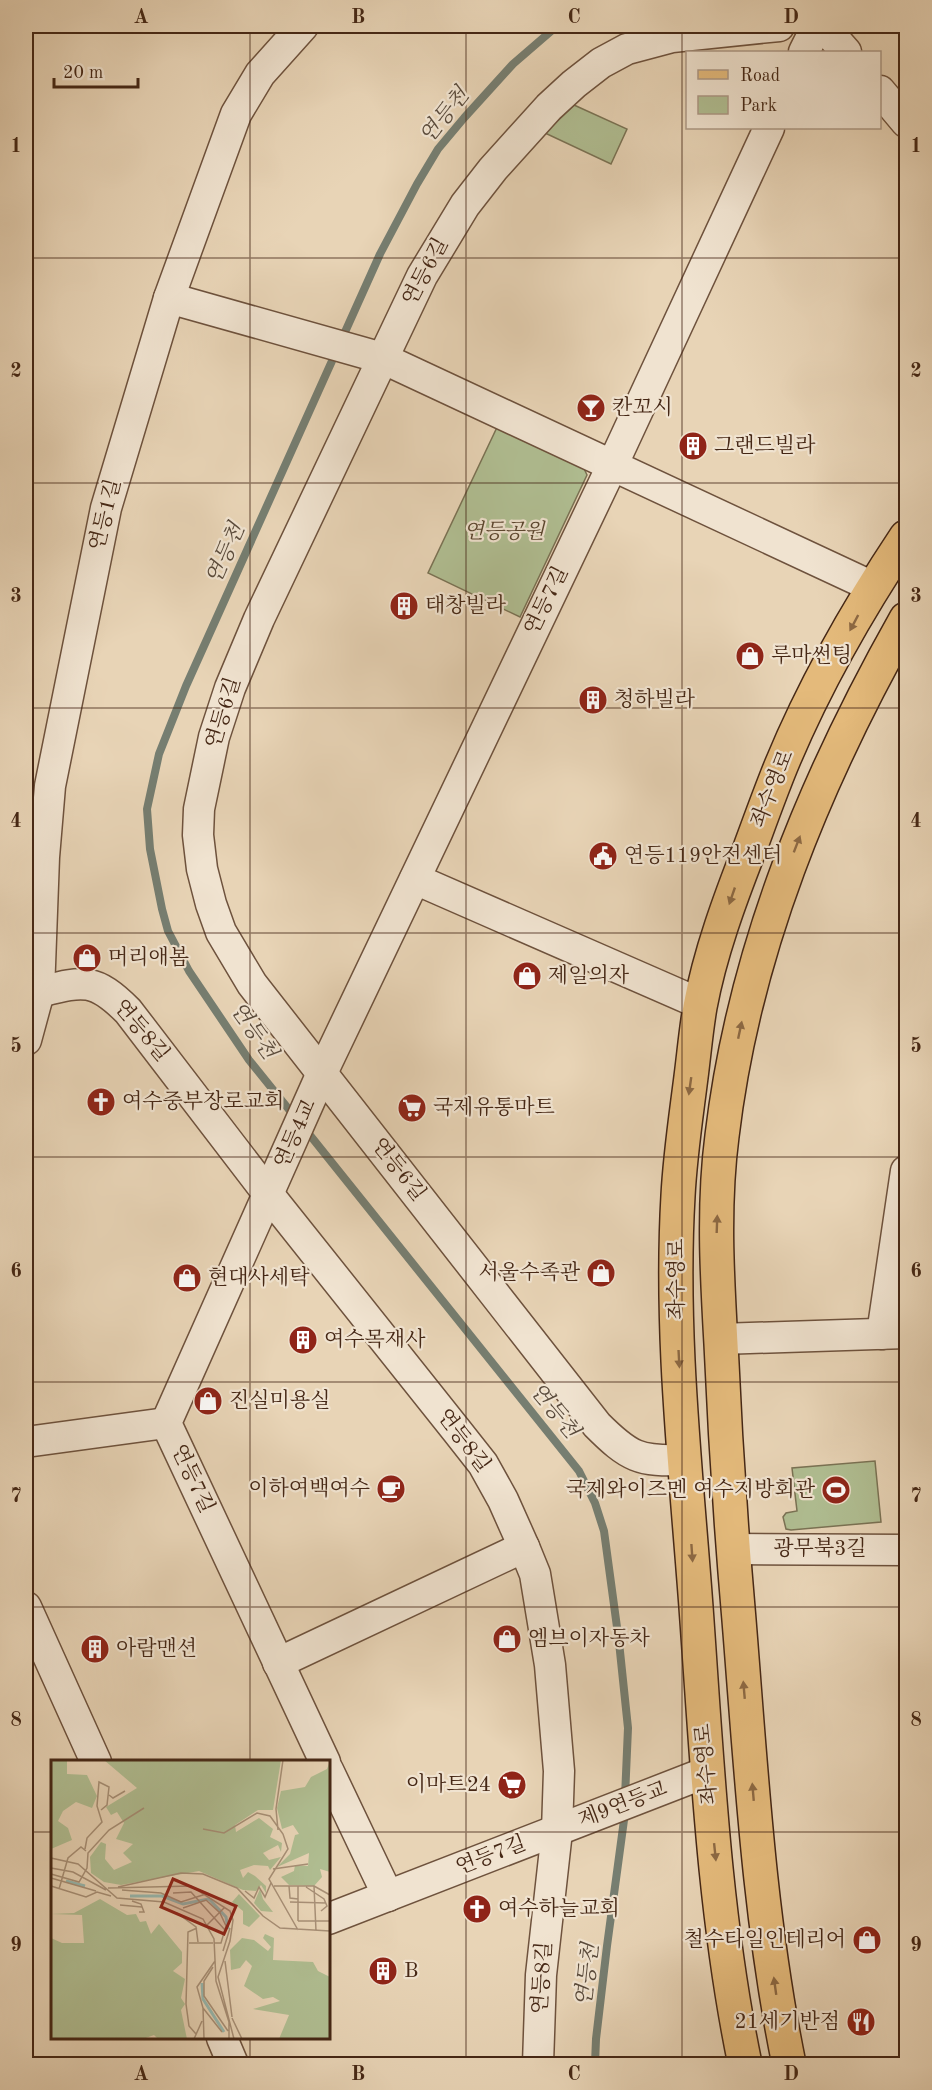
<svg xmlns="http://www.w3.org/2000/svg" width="932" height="2090" font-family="'Old Standard TT','Noto Serif KR',serif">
	<rect width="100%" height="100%" fill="#e8d4b6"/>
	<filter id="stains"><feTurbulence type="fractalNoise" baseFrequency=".00333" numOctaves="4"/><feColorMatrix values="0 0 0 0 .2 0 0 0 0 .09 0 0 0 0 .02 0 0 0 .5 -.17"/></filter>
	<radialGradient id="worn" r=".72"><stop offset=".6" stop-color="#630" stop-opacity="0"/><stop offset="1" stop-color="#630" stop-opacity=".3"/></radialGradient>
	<!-- green -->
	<g fill="#b0be92" stroke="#7a7254" stroke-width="1.5">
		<polygon points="574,105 627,129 611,164 545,133"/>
		<polygon points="500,421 579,458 587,475 520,617 428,573"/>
		<polygon points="875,1461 881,1522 791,1530 786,1529 783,1517 786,1513 797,1511 792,1468"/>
	</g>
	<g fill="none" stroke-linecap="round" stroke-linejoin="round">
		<!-- stream -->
		<g stroke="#767e71" stroke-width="8">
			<polyline points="295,1117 249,1060 189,971 168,931 162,909 150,849 147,809 159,754 186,686 380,254 417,184 438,149 464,118 513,64 557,26"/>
			<polyline points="305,1129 579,1471 595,1503 604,1531 619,1642 628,1728 624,1820 607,1946 596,2039 595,2064"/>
		</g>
		<!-- street casing -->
		<g stroke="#6e523d" stroke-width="33">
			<g id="street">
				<polyline points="823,26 846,52"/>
				<polyline points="804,52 817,26"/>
				<polyline points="880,91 906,122"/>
				<polyline points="169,298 382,358 873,587"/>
				<polyline points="415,879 701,1004"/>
				<path d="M 39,992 C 83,981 94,977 128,1011 L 269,1195 L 457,1431 L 483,1464 L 503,1500 L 524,1547 L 535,1574 L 550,1665 L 559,1771 L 557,1831 L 541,1975 L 538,2064"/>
				<polyline points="26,1040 39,992 44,857 50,786 106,508 169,298 236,114 260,74 303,26"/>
				<polyline points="882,1334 906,1171"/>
				<polyline points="720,1339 906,1333"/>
				<polyline points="26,1442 166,1423"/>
				<path d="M 685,1460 C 639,1462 629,1457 597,1425 L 252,984 L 221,932 L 211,904 L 202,869 L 198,835 L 199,809 L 214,737 L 230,688 L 259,619 L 422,276 L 465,205 L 493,169 L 549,107 L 574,84 L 601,63 L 627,49 L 672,37 L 779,26"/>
				<polyline points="733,1549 906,1550"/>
				<polyline points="26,1607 96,1762"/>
				<polyline points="278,1663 524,1547"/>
				<polyline points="325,1762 166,1423 322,1073 612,466 769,128"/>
				<polyline points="328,1770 388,1896"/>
				<polyline points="328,1919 707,1772"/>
				<polyline points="222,2038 233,2064"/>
			</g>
		</g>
		<!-- primary casing -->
		<g stroke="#452715" stroke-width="36">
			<g id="primary">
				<path d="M 745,2064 C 714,1915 707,1760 696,1607 C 686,1471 670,1333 678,1196 C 680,1156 686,1117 691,1077 C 694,1054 696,1030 700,1007 C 710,953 730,899 750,848 C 760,821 770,793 781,766 C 814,686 858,609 906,537"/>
				<path d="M 789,2064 C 759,1918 751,1768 739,1620 C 731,1528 725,1436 721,1344 C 717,1275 713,1205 722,1136 C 744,951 815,780 906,619"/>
			</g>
		</g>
		<!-- street -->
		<use href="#street" stroke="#f0e3d0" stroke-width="30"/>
		<!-- primary -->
		<use href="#primary" stroke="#e4ba7b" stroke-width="33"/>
	</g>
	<!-- one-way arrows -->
	<defs><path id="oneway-solid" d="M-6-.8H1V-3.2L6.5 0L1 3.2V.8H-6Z" transform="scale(1.5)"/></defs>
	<g fill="#8d6943">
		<use href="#oneway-solid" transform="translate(854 623) rotate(118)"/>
		<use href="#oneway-solid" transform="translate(797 844) rotate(-69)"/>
		<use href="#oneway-solid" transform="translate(732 896) rotate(109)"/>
		<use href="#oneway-solid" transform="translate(740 1030) rotate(-78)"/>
		<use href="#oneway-solid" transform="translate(690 1086) rotate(98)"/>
		<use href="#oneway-solid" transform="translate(717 1224) rotate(-88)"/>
		<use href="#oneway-solid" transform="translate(679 1359) rotate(87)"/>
		<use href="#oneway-solid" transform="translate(692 1553) rotate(86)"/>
		<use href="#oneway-solid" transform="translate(744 1690) rotate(-95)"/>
		<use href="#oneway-solid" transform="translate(753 1792) rotate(-95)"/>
		<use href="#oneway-solid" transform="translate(715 1852) rotate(84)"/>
		<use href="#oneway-solid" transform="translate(775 1986) rotate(-98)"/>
	</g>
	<!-- grid -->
	<path fill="none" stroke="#452715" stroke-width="1.5" stroke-opacity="0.55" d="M 250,26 L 250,1762M 466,26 L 466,2064M 682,26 L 682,2064M 26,258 L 906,258M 26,483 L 906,483M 26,708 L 906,708M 26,933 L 906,933M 26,1157 L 906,1157M 26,1382 L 906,1382M 26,1607 L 906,1607M 26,1832 L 52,1832M 328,1832 L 906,1832M 250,2038 L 250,2064"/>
	<!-- icons -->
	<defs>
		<g id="bar-disc" transform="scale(1.5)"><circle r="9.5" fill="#8f2418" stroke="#f0e3d0"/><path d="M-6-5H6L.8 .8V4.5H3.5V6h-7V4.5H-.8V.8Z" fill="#fff"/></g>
		<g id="building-disc" transform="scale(1.5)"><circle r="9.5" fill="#8f2418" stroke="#f0e3d0"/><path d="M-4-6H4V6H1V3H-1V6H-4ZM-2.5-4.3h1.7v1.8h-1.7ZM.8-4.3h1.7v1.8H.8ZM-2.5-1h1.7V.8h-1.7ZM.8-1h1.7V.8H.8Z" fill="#fff"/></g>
		<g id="shop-disc" transform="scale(1.5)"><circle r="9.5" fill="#8f2418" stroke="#f0e3d0"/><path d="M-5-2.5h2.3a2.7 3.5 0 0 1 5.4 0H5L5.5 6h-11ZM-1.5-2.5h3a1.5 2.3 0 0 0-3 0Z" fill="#fff"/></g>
		<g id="civic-disc" transform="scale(1.5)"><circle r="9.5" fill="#8f2418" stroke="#f0e3d0"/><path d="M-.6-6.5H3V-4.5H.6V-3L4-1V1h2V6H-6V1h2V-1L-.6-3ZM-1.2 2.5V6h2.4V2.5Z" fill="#fff"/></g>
		<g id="church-disc" transform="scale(1.5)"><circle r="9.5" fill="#8f2418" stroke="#f0e3d0"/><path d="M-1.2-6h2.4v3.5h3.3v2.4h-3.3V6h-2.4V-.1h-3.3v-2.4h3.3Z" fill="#fff"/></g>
		<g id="supermarket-disc" transform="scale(1.5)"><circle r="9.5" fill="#8f2418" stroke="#f0e3d0"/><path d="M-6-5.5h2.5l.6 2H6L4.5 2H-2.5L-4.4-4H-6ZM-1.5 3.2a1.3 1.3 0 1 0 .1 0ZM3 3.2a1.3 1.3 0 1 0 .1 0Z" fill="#fff"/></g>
		<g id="cafe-disc" transform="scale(1.5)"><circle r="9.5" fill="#8f2418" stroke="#f0e3d0"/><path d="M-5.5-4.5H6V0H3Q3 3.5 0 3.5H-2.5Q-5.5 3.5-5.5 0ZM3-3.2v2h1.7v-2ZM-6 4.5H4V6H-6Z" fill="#fff"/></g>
		<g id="stadium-disc" transform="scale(1.5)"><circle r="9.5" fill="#8f2418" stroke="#f0e3d0"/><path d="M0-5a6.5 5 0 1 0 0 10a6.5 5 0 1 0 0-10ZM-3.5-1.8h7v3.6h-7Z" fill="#fff"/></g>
		<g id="restaurant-disc" transform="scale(1.5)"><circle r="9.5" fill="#8f2418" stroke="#f0e3d0"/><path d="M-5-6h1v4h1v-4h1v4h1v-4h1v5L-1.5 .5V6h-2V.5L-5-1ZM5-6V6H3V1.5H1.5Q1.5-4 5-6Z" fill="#fff"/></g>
	</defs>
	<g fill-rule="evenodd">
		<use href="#bar-disc" x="591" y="408"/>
		<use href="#building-disc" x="693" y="446"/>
		<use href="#building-disc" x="404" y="606"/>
		<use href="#shop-disc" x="750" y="656"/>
		<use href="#building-disc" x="593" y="700"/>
		<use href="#civic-disc" x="603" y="856"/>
		<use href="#shop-disc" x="87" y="958"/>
		<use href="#shop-disc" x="527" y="976"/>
		<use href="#church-disc" x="101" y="1102"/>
		<use href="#supermarket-disc" x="412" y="1108"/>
		<use href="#shop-disc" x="601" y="1273"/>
		<use href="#shop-disc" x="187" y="1278"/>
		<use href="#building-disc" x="303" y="1340"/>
		<use href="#shop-disc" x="208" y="1401"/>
		<use href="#cafe-disc" x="391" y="1489"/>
		<use href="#stadium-disc" x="836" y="1490"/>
		<use href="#shop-disc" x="507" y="1639"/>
		<use href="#building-disc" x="95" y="1649"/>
		<use href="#supermarket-disc" x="512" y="1785"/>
		<use href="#church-disc" x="477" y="1909"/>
		<use href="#shop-disc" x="867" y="1940"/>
		<use href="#building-disc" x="383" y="1971"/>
		<use href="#restaurant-disc" x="861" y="2022"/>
	</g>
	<g text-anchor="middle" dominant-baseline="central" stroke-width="4.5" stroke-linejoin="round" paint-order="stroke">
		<!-- street labels -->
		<g font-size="21" fill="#452715" stroke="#f0e3d0">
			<text transform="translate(426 272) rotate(-62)">연등6길</text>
			<text transform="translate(106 515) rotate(-76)">연등1길</text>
			<text transform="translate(547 601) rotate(-64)">연등7길</text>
			<text transform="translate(224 713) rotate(-73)">연등6길</text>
			<text transform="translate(773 789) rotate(-68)">좌수영로</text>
			<text transform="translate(141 1031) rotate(50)">연등8길</text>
			<text transform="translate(296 1134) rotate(-66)">연등4교</text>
			<text transform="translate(398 1170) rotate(52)">연등6길</text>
			<text transform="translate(677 1279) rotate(-90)">좌수영로</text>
			<text transform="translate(463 1441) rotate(53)">연등8길</text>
			<text transform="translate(192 1479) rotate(65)">연등7길</text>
			<text x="820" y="1549">광무북3길</text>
			<text transform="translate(707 1764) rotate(-95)">좌수영로</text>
			<text transform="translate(623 1805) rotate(-21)">제9연등교</text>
			<text transform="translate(491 1856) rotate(-21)">연등7길</text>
			<text transform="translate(543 1978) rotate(-86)">연등8길</text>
		</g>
		<!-- poi labels -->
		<g font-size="21" fill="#452715" stroke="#f0e3d0" text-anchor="start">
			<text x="612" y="408">칸꼬시</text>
			<text x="714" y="446">그랜드빌라</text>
			<text x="425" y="606">태창빌라</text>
			<text x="771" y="656">루마썬팅</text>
			<text x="614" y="700">청하빌라</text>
			<text x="624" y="856">연등119안전센터</text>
			<text x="108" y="958">머리애봄</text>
			<text x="548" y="976">제일의자</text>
			<text x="122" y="1102">여수중부장로교회</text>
			<text x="433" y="1108">국제유통마트</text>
			<text x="580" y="1273" text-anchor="end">서울수족관</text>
			<text x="208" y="1278">현대사세탁</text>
			<text x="324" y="1340">여수목재사</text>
			<text x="229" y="1401">진실미용실</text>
			<text x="370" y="1489" text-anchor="end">이하여백여수</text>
			<text x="815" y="1490" text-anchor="end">국제와이즈멘 여수지방회관</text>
			<text x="528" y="1639">엠브이자동차</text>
			<text x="116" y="1649">아람맨션</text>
			<text x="491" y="1785" text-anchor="end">이마트24</text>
			<text x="498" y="1909">여수하늘교회</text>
			<text x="846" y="1940" text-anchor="end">철수타일인테리어</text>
			<text x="404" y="1971">B</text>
			<text x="840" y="2022" text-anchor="end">21세기반점</text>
		</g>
		<!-- park labels -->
		<g font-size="21" font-style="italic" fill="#5a452e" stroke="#f0e3d0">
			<text x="504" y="532">연등공원</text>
		</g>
		<!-- water labels -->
		<g font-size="22" font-style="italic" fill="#5a4b3c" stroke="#f0e3d0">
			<text transform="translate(445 116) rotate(-51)">연등천</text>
			<text transform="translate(226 554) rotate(-66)">연등천</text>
			<text transform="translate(253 1031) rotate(55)">연등천</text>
			<text transform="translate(554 1411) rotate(51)">연등천</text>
			<text transform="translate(588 1975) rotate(-83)">연등천</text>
		</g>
	</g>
	<!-- overview -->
	<g transform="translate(51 1760)">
		<rect width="279" height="279" fill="#e8d4b6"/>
		<path d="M 0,0 L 16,0 L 16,14 L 36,15 L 46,36 L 41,48 L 25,42 L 12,51 L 7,61 L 17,68 L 21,80 L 0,89 ZM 53,0 L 230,0 L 222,50 L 207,50 L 184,65 L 185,72 L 208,58 L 222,69 L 219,77 L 231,83 L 230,92 L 227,85 L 212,93 L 218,100 L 230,97 L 219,110 L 217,106 L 203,105 L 189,110 L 192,118 L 197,112 L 204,116 L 215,126 L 215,133 L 210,125 L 205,131 L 192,130 L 148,111 L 70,125 L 53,122 L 40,113 L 39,97 L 50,82 L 55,84 L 54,99 L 63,110 L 81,102 L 72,93 L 82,84 L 65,79 L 73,63 L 66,52 L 60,55 L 55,47 L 86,28 ZM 279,1 L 279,112 L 269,109 L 271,117 L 263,126 L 238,125 L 230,117 L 243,111 L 244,105 L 257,106 L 258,93 L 226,107 L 239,94 L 244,75 L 248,74 L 242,65 L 231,69 L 226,48 L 230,31 L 254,27 L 260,17 L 276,9 ZM 209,129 L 212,139 L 222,152 L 210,151 L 203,143 ZM 188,134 L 209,156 L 198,167 L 192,164 L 192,151 L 181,142 ZM 49,139 L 76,155 L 85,154 L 89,162 L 95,161 L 100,174 L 108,164 L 131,192 L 131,203 L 122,211 L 134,219 L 130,238 L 134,244 L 130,250 L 136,279 L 107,279 L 103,275 L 92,279 L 0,279 L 0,178 L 11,183 L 33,183 L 31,155 L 0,154 L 23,153 ZM 214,174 L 223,178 L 222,200 L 262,202 L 267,211 L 279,217 L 279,279 L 228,279 L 238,255 L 202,249 L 229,241 L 222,237 L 212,239 L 193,226 L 201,206 L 195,200 L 189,208 L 180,210 L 179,190 L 191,178 L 203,180 L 217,191 L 220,187 L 212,178 Z" fill="#b0be92"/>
		<path fill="none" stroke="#97b8af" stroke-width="3" d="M 15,121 L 34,126M 79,136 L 111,136 L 132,144 L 158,139 L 175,157 L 177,169M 151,223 L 152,239 L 173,272"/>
		<path fill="none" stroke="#a78f76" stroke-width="1.5" d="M 58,35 L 62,38 L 74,31M 152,69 L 173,73 L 206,53 L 219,56 L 232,74 L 237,89 L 218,119 L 247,170M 227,70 L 225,49 L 232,0M 34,89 L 36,78 L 51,62 L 46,46 L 48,22 L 58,27 L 56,45 L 50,50M 0,98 L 27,104 L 66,138 L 113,142 L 152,159 L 163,179 L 165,221 L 178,262 L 178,279M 0,108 L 22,112 L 55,130M 222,109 L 257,104M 0,114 L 28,122 L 36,108 L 37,93 L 58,70 L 93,48M 0,118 L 45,131M 0,126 L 35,137 L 46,132 L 60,136M 223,126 L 263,126 L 265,171M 238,126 L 239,138 L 247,139M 247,126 L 247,161M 263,126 L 279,135M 67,127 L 130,113 L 152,114 L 186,128 L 212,156 L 229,168 L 279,171M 255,127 L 273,139 L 276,146 L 270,151M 57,128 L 140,126 L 179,151 L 182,160 L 179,181 L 167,217 L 183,279M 8,129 L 17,98 L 30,87 L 35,91M 71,130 L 110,133 L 130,142 L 155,134M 194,131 L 203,138 L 208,127 L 214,137 L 220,123M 122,133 L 140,132 L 174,170M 81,141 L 90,144 L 93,152 L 88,152M 239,142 L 275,143M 69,145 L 91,147M 132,148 L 155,140 L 169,153 L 175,166 L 170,183 L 163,183M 126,153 L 145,167 L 147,182M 247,161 L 279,161M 156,165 L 174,147M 138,183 L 162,183M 172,191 L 179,168M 174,201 L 181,257M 162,207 L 153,221 L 153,236 L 177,271M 152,248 L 171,272M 181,258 L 191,279M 145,274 L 138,266 L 135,244 L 137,172 L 146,168M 143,279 L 151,261M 153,279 L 152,248 L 146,227 L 164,201"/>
		<path fill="#8f2418" fill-opacity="0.15" stroke="#8f2418" stroke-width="3" d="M 122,119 L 185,146 L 173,174 L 110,147 Z"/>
		<rect width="279" height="279" fill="none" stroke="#452715" stroke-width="3"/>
	</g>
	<!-- margin -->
	<rect width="932" height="2090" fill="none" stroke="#e8d4b6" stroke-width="66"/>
	<!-- legend -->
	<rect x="686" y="51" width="195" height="78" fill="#f0e3d0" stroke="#ac9885" stroke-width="1.5"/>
	<rect x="698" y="70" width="30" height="9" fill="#e4ba7b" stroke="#ac9885" stroke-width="1.5"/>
	<text x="740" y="81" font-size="18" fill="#452715">Road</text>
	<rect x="698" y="96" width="30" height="18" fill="#b0be92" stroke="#ac9885" stroke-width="1.5"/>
	<text x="740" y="111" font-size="18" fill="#452715">Park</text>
	<!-- scale -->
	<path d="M54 78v9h84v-9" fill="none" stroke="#452715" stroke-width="3"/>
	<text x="63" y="78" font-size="18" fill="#452715" stroke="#f0e3d0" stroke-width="4.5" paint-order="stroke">20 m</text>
	<rect x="33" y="33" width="866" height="2024" fill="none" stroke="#452715" stroke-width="2"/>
	<g font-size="20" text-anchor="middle" font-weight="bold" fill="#452715">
		<text x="141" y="23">A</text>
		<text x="358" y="23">B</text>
		<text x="574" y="23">C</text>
		<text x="791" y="23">D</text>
		<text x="16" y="152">1</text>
		<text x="916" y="152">1</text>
		<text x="16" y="377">2</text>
		<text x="916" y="377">2</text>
		<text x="16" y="602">3</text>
		<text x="916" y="602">3</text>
		<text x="16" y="827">4</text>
		<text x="916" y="827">4</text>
		<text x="16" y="1052">5</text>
		<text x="916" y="1052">5</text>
		<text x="16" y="1277">6</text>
		<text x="916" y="1277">6</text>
		<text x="16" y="1502">7</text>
		<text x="916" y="1502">7</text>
		<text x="16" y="1726">8</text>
		<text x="916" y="1726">8</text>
		<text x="16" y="1951">9</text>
		<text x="916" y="1951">9</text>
		<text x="141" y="2080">A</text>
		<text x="358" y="2080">B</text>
		<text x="574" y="2080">C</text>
		<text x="791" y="2080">D</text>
	</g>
	<rect width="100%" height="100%" filter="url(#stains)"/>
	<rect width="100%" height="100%" fill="url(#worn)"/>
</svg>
